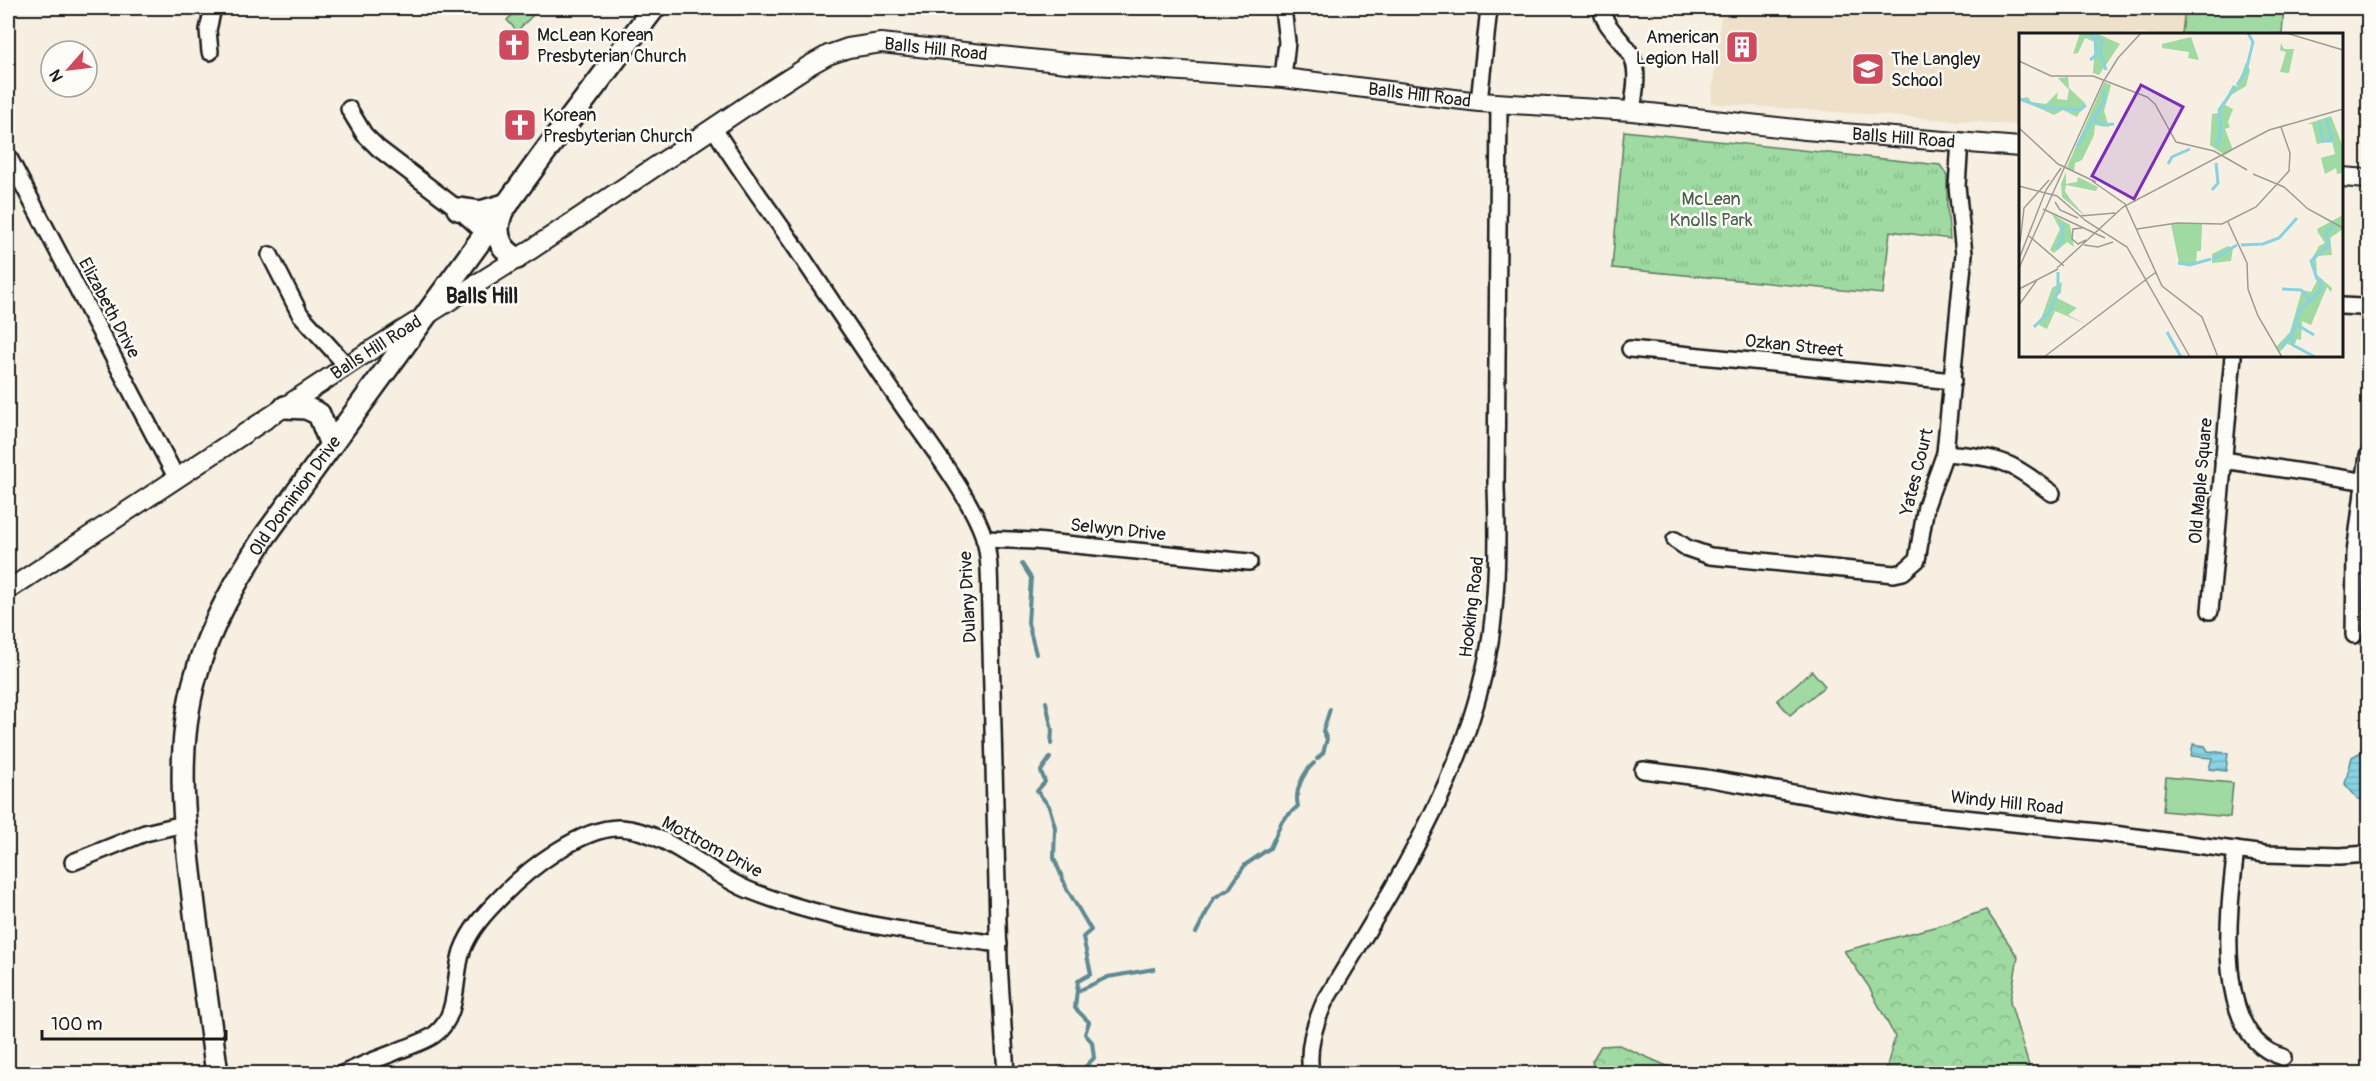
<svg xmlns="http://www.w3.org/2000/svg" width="2376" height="1081" font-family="Pangolin,sans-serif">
	<defs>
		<pattern id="grass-tufts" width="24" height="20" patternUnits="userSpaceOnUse" patternTransform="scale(1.5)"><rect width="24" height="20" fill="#9edaa1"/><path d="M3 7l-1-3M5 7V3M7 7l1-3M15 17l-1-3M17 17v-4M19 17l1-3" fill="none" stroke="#88ba8a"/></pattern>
		<pattern id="forest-crowns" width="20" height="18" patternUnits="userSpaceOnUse" patternTransform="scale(1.5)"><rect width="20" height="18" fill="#9edaa1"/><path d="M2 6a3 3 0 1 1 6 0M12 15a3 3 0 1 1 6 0" fill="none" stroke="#88ba8a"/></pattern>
		<pattern id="water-rules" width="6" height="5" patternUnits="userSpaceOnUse" patternTransform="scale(1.5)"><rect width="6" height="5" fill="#85d3e3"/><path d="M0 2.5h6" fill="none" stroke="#72b5c2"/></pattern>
	</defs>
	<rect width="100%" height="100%" fill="#f6efe2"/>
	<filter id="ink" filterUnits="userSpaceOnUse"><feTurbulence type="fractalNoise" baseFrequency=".0167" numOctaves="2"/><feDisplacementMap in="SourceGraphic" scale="12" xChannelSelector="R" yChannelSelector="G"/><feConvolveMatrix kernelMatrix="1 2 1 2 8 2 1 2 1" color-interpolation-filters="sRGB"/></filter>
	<g filter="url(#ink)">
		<!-- built -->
		<polygon fill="#eee0c9" points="1722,8 2184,8 2183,34 2020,34 2020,125 1711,103"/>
		<!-- grass -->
		<polygon fill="url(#grass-tufts)" stroke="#5d7b5e" stroke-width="1.5" points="1624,131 1940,165 1947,175 1947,207 1950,239 1890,231 1883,294 1612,268"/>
		<!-- forest -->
		<g fill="url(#forest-crowns)" stroke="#5d7b5e" stroke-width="1.5">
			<polygon points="1986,910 2018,957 2010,1002 2031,1073 1885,1073 1895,1037 1869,987 1844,951 1949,923"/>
			<polygon points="1618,1045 1619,1045 1683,1073 1594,1073 1592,1061 1601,1046"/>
		</g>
		<!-- garden -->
		<g fill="#9edaa1" stroke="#5d7b5e" stroke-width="1.5">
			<polygon points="519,8 540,8 517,31 507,20"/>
			<polygon points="2185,8 2284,8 2282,34 2182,34"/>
			<polygon points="1812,671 1825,686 1790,715 1777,700"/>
			<polygon points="2166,777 2233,783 2230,817 2163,811"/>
		</g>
		<!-- water -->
		<g fill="url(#water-rules)" stroke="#5b8a93" stroke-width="1.5">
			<polygon points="2193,744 2205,746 2208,751 2228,753 2226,771 2209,769 2212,758 2191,756"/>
			<polygon points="2368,748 2368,800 2358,799 2345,784 2352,757"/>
		</g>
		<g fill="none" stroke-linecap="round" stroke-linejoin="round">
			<!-- stream -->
			<g stroke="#5b8a93" stroke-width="4">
				<polyline points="1022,564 1031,578 1028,623 1036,654"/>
				<polyline points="1046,702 1052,730 1051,744"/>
				<polyline points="1050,758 1041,771 1045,782 1037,791 1049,806 1055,827 1054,858 1067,889 1091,930 1083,937 1091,974 1078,981 1075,1008 1089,1022 1085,1034 1092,1042 1094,1058 1083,1069 1085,1074"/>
				<polyline points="1317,759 1323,753 1327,739 1323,731 1330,709"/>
				<path d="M 1196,933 L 1214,898 L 1229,889 L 1245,865 L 1270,848 L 1282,821 L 1298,806 C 1294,791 1303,773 1314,763"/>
				<polyline points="1078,991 1108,977 1154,969"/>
			</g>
			<!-- minor casing -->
			<g stroke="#1c1c1c" stroke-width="20">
				<g id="minor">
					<polyline points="1283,8 1287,42 1283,78"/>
					<path d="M 1601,8 C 1605,30 1625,39 1633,59 C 1639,75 1634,95 1632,111"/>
					<polyline points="210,52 208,30 213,8"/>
					<polyline points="1479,102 1489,8"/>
					<polyline points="349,109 364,134 378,148 458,209 486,234"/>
					<path d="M 713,127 C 739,170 770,210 798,251 C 832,302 865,352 900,402 C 926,440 970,495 984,537 C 991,560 989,586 990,610 L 999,963 L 1006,1074"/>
					<polyline points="8,156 177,479"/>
					<polyline points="270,255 300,314 347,366"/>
					<polyline points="2342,306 2361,307 2368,311"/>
					<polyline points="1630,349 1953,381"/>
					<path d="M 1945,453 C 1965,455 1987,456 2005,463 C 2023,470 2037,483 2052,493"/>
					<polyline points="2223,460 2368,482"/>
					<polyline points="984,539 1035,541 1249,562"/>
					<polyline points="1675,540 1687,548 1710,556 1894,574 1903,572 1917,560 1926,506 1945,453 1964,254 1957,186 1960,141"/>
					<polyline points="2210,611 2233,356"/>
					<polyline points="2354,635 2355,553 2368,455"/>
					<polyline points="1643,770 1706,778 1897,811 2098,832 2265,854 2340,856 2368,854"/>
					<path d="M 2236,850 C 2229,906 2211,1038 2283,1057"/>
					<polyline points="73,862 145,833 184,824"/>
					<path d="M 342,1074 C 359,1066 376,1059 393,1053 C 406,1047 423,1043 434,1035 C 460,1016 453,978 462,951 C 470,929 486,912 502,896 C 528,869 583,826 621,828 C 668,831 709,875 751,891 C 830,922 916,933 999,944"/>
					<path d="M 1311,1074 C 1307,1047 1314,1027 1324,1003 C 1392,889 1468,776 1490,642 C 1498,590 1498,540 1496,488 L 1499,104"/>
				</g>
			</g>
			<!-- tertiary casing -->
			<g stroke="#1c1c1c" stroke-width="22">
				<g id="tertiary">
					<polyline points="2342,177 2368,179"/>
					<path id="s1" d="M 8,590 L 357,359 L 529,251 L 749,104 L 810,65 L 828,55 L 848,48 L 881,43 L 1067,63 L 1283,78 L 1479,102 L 1632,111 L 1805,130 L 2020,147"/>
				</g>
			</g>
			<!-- secondary casing -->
			<g stroke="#1c1c1c" stroke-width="26">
				<g id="secondary">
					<polyline points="458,209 480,212 508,204"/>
					<path d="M 501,214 C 494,233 499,249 517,258"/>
					<polyline points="285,407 306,408 319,414 331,445"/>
					<path id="s2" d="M 217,1074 C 209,1012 199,950 192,888 C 183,817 176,745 196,675 C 210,624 237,580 265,536 L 545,152 L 654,8"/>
				</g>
			</g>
			<!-- minor -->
			<use href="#minor" stroke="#fdfcf7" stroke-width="15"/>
			<!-- tertiary -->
			<use href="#tertiary" stroke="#fdfcf7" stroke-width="18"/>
			<!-- secondary -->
			<use href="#secondary" stroke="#fdfcf7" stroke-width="21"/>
		</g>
	</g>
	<!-- icons -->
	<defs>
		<g id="church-square" transform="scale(1.725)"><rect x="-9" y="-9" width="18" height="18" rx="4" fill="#d1495b" stroke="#fdfcf7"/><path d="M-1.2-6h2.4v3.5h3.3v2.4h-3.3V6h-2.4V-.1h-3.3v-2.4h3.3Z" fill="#fff"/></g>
		<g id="building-square" transform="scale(1.725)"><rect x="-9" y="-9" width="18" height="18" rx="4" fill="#d1495b" stroke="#fdfcf7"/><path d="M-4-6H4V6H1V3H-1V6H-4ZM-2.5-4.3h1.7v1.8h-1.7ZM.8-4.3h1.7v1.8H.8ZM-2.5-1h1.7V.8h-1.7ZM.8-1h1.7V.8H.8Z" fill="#fff"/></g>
		<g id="school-square" transform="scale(1.725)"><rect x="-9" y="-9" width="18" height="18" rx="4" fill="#d1495b" stroke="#fdfcf7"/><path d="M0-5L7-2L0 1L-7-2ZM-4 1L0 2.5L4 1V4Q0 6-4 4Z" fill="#fff"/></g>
	</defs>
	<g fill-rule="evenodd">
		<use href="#church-square" x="514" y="45"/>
		<use href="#building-square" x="1742" y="47"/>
		<use href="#school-square" x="1868" y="69"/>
		<use href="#church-square" x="520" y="125"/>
	</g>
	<g text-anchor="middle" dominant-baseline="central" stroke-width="5" stroke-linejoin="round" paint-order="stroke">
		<!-- poi labels -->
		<g font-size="18" fill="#1c1c1c" stroke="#fdfcf7" text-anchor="start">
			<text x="537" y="35">McLean Korean<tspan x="537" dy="21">Presbyterian Church</tspan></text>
			<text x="1719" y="37" text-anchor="end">American<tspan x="1719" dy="21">Legion Hall</tspan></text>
			<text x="1891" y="59">The Langley<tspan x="1891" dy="21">School</tspan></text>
			<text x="543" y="115">Korean<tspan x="543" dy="21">Presbyterian Church</tspan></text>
		</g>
		<!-- street labels -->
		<g font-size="18" fill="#1c1c1c" stroke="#fdfcf7">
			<text stroke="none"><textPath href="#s1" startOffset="1089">Balls Hill Road</textPath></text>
			<text stroke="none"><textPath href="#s1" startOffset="1575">Balls Hill Road</textPath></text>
			<text stroke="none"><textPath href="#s1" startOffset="2061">Balls Hill Road</textPath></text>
			<text transform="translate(109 308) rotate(62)">Elizabeth Drive</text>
			<text transform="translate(1794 346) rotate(6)">Ozkan Street</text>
			<text stroke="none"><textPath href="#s1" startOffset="441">Balls Hill Road</textPath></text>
			<text transform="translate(1917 472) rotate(-76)">Yates Court</text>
			<text transform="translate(2201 481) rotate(-85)">Old Maple Square</text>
			<text stroke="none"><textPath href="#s2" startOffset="608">Old Dominion Drive</textPath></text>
			<text transform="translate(1118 530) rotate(6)">Selwyn Drive</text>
			<text transform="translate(968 597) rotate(-93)">Dulany Drive</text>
			<text transform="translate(1472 607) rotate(-83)">Hooking Road</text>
			<text transform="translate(2007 803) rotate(6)">Windy Hill Road</text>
			<text transform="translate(712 847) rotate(28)">Mottrom Drive</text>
		</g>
		<!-- park labels -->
		<g font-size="18" fill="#4a5e4b" stroke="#fdfcf7">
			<text x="1711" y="199">McLean<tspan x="1711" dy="21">Knolls Park</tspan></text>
		</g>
		<!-- quarter labels -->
		<g font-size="21" font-weight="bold" fill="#1c1c1c" stroke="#fdfcf7">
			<text x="482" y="296">Balls Hill</text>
		</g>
	</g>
	<!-- overview -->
	<g transform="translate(2019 33)">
		<rect width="324" height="324" fill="#f6efe2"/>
		<path d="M 172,4 L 180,27 L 169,25 L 170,19 L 143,15 L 143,11 ZM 227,29 L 231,37 L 227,53 L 212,62 L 206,72 L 214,76 L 209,89 L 211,94 L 206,96 L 214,117 L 206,122 L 191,112 L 193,81 L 199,80 L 214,52 L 218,54 ZM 324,182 L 324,194 L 312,200 L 311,209 L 297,225 L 298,242 L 313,255 L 312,259 L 308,254 L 292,292 L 283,288 L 282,307 L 278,306 L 275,313 L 268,311 L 261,319 L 257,314 L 271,299 L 283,257 L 292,259 L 298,248 L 292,228 L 300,213 L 306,210 L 298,196 ZM 152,191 L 183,191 L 182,218 L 178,218 L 177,230 L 172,233 L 160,230 ZM 209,213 L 214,215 L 212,228 L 193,230 L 193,221 ZM 43,249 L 42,260 L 36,264 L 58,275 L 49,282 L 67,291 L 36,278 L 28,296 L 20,292 L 33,255 Z" fill="#9edaa1"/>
		<path d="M 61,0 L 77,0 L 101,11 L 80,42 L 74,40 L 76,9 L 66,5 L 59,20 L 54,21 ZM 262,10 L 265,16 L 275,16 L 270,40 L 261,39 L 267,19 L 261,17 ZM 49,44 L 50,55 L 66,70 L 58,84 L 44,77 L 35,82 L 1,66 L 9,64 L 12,69 L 27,71 L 39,59 L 38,66 L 48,67 L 50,57 L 39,45 ZM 85,49 L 92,52 L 85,78 L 90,94 L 76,92 L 75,102 L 63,127 L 56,130 L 55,139 L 48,134 ZM 312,83 L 324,114 L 324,140 L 318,141 L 317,135 L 306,141 L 302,125 L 316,121 L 313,108 L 298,111 L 293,91 L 288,91 ZM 47,139 L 47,151 L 58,149 L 59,144 L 79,154 L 77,158 L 47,152 L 46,158 L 51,166 L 67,184 L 43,164 L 42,151 ZM 33,181 L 51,192 L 55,214 L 48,209 L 35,220 L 31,217 L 41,196 ZM 313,190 L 324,196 L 311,205 L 313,222 L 299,223 L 292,231 L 294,223 L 306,210 L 298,198 L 308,197 Z" fill="#9edaa1"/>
		<path fill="none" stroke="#85d3e3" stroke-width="3" d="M 67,0 L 83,7 L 81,19 L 87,37M 71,27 L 77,22 L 76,4M 218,52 L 227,38 L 234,9 L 229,0M 1,66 L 22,74 L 61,77 L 67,72M 307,85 L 313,107M 74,86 L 83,92 L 95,91M 300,89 L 304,108 L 313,108M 58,113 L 86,67 L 84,57M 198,113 L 202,98 L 200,77 L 217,53M 149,131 L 153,124 L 171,116M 193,157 L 199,150 L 197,130M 222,212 L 244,211 L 260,205 L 278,185M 38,216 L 44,203 L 43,190M 194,226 L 218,212M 159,230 L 171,232 L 192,226M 263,256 L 282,257 L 290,266M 275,290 L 295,302M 15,294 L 31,278 L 39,258 L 39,239M 148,299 L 162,324M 273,300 L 274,312 L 296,324M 262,315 L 274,299 L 281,276 L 301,258 L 302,248 L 298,246 L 292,228 L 310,212 L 307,199 L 315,193"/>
		<path fill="none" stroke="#9f9b93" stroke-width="1.5" d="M 267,0 L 324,17M 0,28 L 32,43 L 74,43 L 128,64 L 136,71 L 157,109 L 195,118 L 228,137M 0,95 L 39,131 L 77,149M 234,141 L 265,154 L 289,176 L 324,195M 73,148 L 106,171 L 143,253 L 183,284 L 199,324M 0,153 L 38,163 L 67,188 L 108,214 L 171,324M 36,169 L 41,177 L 59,185M 24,176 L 86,205M 61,183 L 96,180M 209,189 L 228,230 L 229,256 L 239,283 L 263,324M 63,195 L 54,196 L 53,206 L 59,211 L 67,207M 118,196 L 158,190 L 203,191 L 237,174 L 270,138 L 271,120 L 262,94M 10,203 L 45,233M 1,210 L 5,175 L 30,147M 65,212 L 79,214 L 94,209M 0,226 L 27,157 L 42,135M 0,235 L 84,49 L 99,25 L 122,0M 38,235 L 104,174 L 250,97 L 324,76M 0,256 L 39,236M 0,272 L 18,247M 25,324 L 137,239"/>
		<path fill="#7b2cbf" fill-opacity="0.15" stroke="#7b2cbf" stroke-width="3" d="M 122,52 L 164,74 L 115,166 L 73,143 Z"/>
		<rect width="324" height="324" fill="none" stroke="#1c1c1c" stroke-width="3"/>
	</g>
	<!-- margin -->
	<rect width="2376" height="1081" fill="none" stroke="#fdfcf7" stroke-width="30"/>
	<rect x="15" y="15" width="2346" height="1051" fill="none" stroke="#1c1c1c" stroke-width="2" filter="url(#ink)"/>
	<!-- north arrow -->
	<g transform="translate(69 69) rotate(242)"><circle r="28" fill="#fdfcf7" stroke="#a3a29f" stroke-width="1.5"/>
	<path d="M0-4.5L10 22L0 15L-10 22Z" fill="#d1495b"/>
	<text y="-9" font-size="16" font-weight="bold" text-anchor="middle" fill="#1c1c1c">N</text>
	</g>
	<!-- scale -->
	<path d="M42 1030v9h184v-9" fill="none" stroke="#1c1c1c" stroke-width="3"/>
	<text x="51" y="1030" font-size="18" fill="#1c1c1c" stroke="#fdfcf7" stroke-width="4.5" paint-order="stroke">100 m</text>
</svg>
